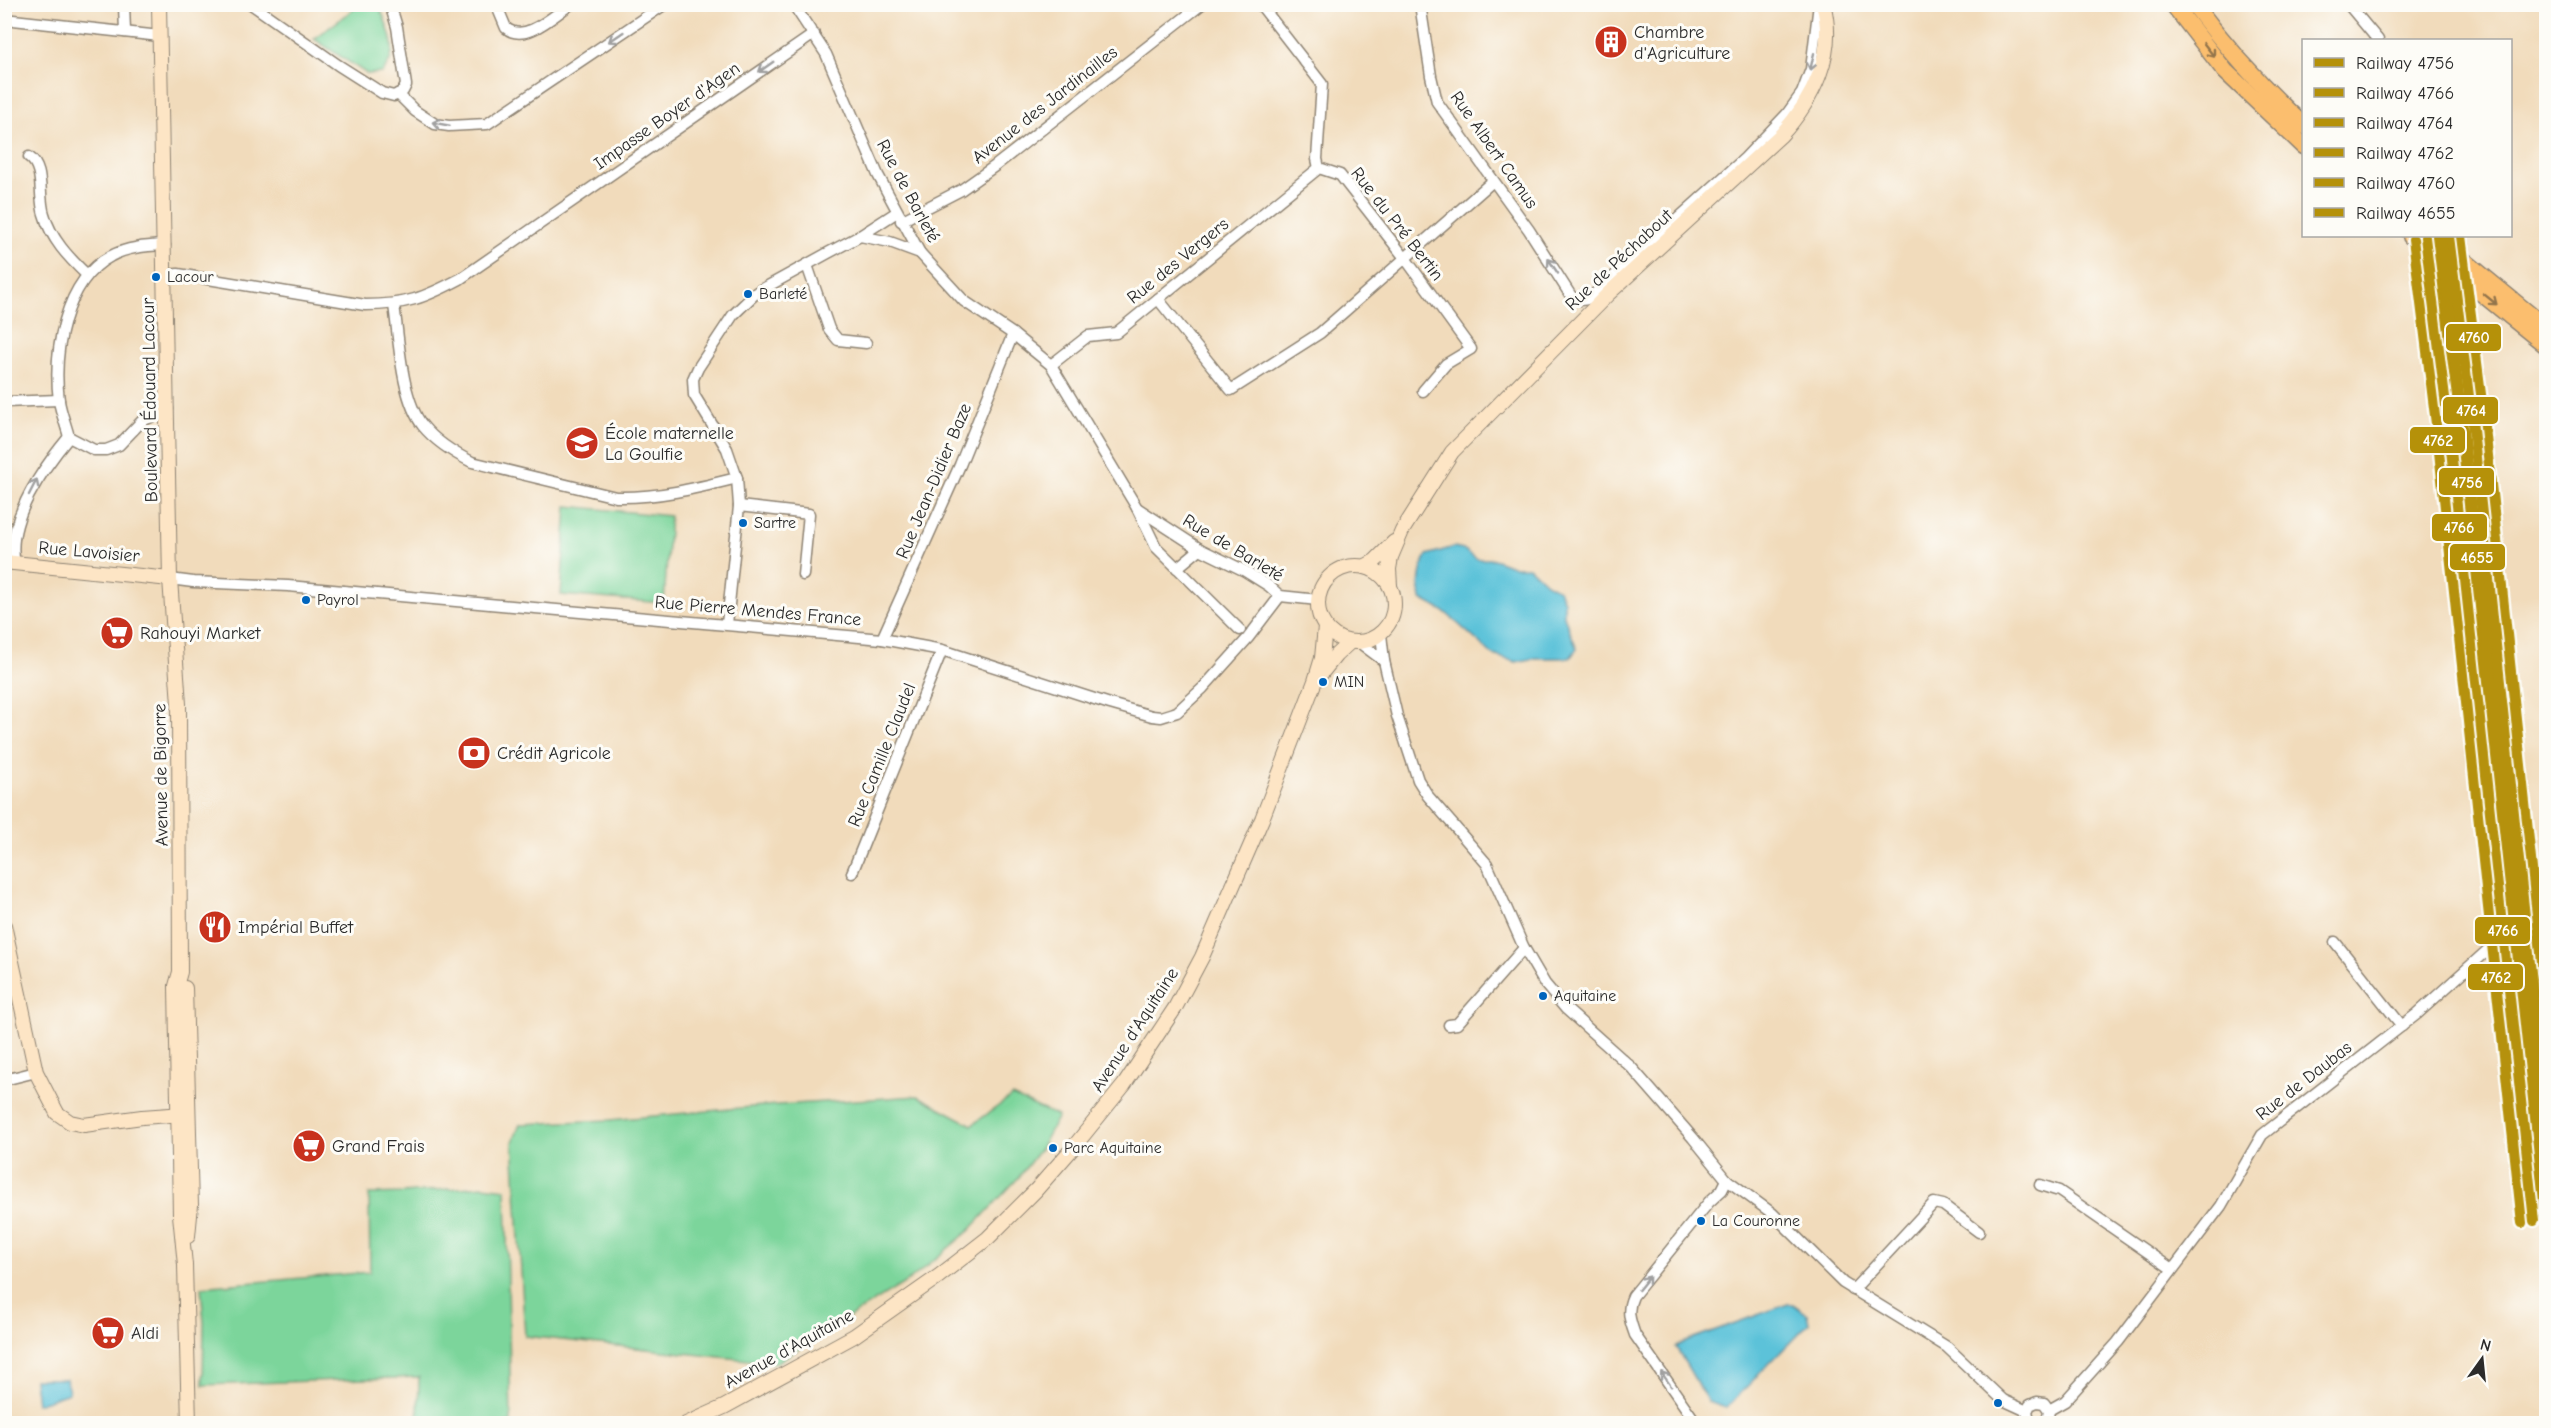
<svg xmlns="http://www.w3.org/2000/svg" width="2551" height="1428" font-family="'Comic Neue',sans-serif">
	<rect width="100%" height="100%" fill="#fdfcf7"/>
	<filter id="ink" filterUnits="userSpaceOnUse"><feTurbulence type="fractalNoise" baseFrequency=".0167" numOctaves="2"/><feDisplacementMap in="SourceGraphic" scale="12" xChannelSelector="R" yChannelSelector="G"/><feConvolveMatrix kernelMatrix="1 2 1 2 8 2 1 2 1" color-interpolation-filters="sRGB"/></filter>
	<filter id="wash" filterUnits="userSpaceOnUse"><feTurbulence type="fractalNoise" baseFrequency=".008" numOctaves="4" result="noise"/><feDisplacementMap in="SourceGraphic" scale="24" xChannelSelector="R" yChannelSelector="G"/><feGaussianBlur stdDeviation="1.35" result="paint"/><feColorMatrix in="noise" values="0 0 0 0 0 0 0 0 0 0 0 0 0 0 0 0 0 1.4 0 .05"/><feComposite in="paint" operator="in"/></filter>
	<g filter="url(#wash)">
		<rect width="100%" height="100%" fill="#f1dbbb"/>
		<!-- green -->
		<g fill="#7cd59b" stroke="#548063" stroke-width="1.5">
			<path d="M 361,4 L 379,5 C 388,30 402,50 382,73 L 367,74 L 314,39 Z"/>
			<polygon points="567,506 670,516 664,603 561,595"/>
			<polygon points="918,1096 972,1125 1012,1096 1058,1116 1040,1149 1019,1177 969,1231 911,1279 776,1363 525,1336 513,1142 520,1124 610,1120 763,1106"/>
			<polygon points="483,1186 506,1189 511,1423 418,1423 419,1377 203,1385 204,1323 201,1287 370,1272 369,1194 403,1193"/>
		</g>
		<!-- water -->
		<g fill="#5cc2d9" stroke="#447682" stroke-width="1.5">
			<path d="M 1454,547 L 1463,549 L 1477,559 L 1494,559 L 1515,567 L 1529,567 L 1546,583 L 1559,590 L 1564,601 L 1564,616 L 1577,649 L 1570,658 L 1536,658 L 1516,662 L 1493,655 L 1445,612 L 1421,599 C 1418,582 1419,571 1427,555 Z"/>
			<polygon points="1788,1304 1793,1304 1807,1314 1809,1323 1726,1408 1708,1402 1676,1347 1688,1340"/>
			<polygon points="34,1379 66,1379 69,1393 37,1404"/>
		</g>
	</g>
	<g filter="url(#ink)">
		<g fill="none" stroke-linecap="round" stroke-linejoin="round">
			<!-- street casing -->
			<g stroke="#8e8373" stroke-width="13">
				<g id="street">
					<polyline points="124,4 125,32"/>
					<polyline points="251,4 338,65 382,93 394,96 403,91 406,85 397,27 390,4"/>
					<path d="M 496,4 L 506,28 C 525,44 554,15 571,4"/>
					<polyline points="793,4 826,54 878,175 920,253 964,301 1013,334 1051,365 1137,508 1200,549 1245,571 1269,586 1280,596 1318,600"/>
					<polyline points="1260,4 1322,84 1317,159 1319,168 1340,175 1405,258 1471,349 1446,364 1423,391"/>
					<path d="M 1420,4 L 1431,76 L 1437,102 L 1529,230 L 1571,296 C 1578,301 1582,301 1590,298 L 1745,158 L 1787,114 L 1802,93 L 1811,69 L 1819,4"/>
					<polyline points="2348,4 2378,40"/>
					<polyline points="4,19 160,36"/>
					<polyline points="398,94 415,111 435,124 449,126 487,124 665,4"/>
					<path d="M 29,157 C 45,168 38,196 44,214 C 51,239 68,257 87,275"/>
					<polyline points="901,221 961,190 995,166 1202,4"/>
					<polyline points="860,236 897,212"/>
					<path d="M 165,245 C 147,246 127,247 111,256 C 64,281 53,353 59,401 C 61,413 66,425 69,437 L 94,450 L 106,450 L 119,445 L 142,421 L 168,409"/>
					<polyline points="807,265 829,329 838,340 866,343"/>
					<path d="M 166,275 L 178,274 L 365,305 C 406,305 424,298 460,279 L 814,34"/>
					<polyline points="1158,299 1231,390 1320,333 1493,181"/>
					<path d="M 394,305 C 399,339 401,399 423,426 C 436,442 454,453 472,462 L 616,497 C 658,498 697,488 737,478"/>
					<polyline points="1051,365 1088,336 1116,333 1319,168"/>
					<polyline points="4,402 59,400"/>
					<polyline points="2450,504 2457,518 2484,763 2500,939"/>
					<polyline points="739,506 809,514 803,575"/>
					<polyline points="1137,508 1156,547 1240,630"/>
					<path d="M 15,563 C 5,521 44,467 69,437"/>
					<polyline points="1177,568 1200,549"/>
					<polyline points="170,579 193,582 288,586 882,639 942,650 1110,704 1152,716 1161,717 1177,712 1203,688 1248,638 1280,596"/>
					<polyline points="727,624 739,506 737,478 727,449 694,395 693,379 698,368 733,315 757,292 828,253 860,236 890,242 920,253"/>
					<polyline points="1381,634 1384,661 1397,716 1418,780 1428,796 1487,864 1524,948 1545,984 1566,1009 1631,1067 1693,1138 1727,1180 1772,1213 1843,1283 1947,1347 2003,1400 2027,1411"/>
					<polyline points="882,639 960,465 1013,334"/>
					<polyline points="1360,643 1384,661"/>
					<polyline points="852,873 942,650"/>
					<polyline points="2335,942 2402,1026"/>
					<polyline points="1449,1025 1457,1024 1524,948"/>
					<polyline points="4,1080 36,1072"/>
					<polyline points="2040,1185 2059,1191 2172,1269"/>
					<polyline points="1853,1290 1934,1203 1943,1205 1979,1232"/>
					<polyline points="2049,1410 2065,1401 2118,1342 2221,1206 2262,1135 2417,1014 2500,939 2546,892"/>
					<path d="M 1697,1424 L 1635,1335 C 1630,1321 1626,1311 1633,1296 L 1709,1202 L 1722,1190 L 1727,1180"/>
					<polyline points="2035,1424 2029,1420 2027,1411 2030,1405 2037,1402 2044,1403 2049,1410 2048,1417 2041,1424"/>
				</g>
			</g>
			<!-- secondary casing -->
			<g stroke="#8e8373" stroke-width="16">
				<g id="secondary">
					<polyline points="159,4 170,579 179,704 180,972 176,986 180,1215 185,1265 189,1424"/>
					<polyline points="4,562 170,579"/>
					<circle cx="1356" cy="604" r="38"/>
					<polyline points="1364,567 1375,561 1394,542"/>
					<path d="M 1390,586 L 1389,569 L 1391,557 L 1402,531 L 1452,452 L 1609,293 L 1781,135 C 1813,100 1837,53 1823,4"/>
					<polyline points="1320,675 1336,655 1350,642"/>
					<polyline points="4,925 36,1072 57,1113 70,1122 84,1125 142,1117 184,1114"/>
					<polyline points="185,988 191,1205 188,1236"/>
					<polyline points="686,1424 724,1407 854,1336 939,1276 988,1238 1036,1190 1072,1149 1124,1085 1175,1008 1202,957 1262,819 1315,681 1322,658 1325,627"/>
				</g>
			</g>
			<!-- primary casing -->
			<g stroke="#8e8373" stroke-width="19">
				<g id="primary">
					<polyline points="2173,4 2225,71 2304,146"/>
					<path d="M 2194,4 C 2227,49 2263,88 2304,126"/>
					<polyline points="2411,236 2546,345"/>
					<polyline points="2434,236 2546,328"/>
				</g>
			</g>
			<!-- street -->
			<use href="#street" stroke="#fff" stroke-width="10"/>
			<!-- secondary -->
			<use href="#secondary" stroke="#fde5c5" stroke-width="14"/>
			<!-- primary -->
			<use href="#primary" stroke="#fbbe6e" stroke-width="16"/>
			<!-- rail-1 casing -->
			<g stroke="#fdfcf7" stroke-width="15">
				<polyline id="rail-1" points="2437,236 2460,421 2546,1220"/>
			</g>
			<!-- rail-2 casing -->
			<g stroke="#fdfcf7" stroke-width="15">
				<polyline id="rail-2" points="2425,237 2448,422 2534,1221"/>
			</g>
			<!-- rail-3 casing -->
			<g stroke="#fdfcf7" stroke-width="15">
				<polyline id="rail-3" points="2449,236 2472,420 2546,1113"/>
			</g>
			<!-- rail-4 casing -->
			<g stroke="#fdfcf7" stroke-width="15">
				<polyline id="rail-4" points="2413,239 2436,424 2522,1223"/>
			</g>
			<!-- rail-5 casing -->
			<g stroke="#fdfcf7" stroke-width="15">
				<polyline id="rail-5" points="2461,236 2484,418 2546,1000"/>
			</g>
			<!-- rail-6 casing -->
			<g stroke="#fdfcf7" stroke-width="15">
				<polyline id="rail-6" points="2441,236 2546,1162"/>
			</g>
			<!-- rail-1 -->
			<use href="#rail-1" stroke="#b59109" stroke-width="10"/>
			<!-- rail-2 -->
			<use href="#rail-2" stroke="#b59109" stroke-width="10"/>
			<!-- rail-3 -->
			<use href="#rail-3" stroke="#b59109" stroke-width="10"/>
			<!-- rail-4 -->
			<use href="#rail-4" stroke="#b59109" stroke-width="10"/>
			<!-- rail-5 -->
			<use href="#rail-5" stroke="#b59109" stroke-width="10"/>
			<!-- rail-6 -->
			<use href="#rail-6" stroke="#b59109" stroke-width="10"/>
		</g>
		<!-- one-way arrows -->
		<defs><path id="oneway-shaft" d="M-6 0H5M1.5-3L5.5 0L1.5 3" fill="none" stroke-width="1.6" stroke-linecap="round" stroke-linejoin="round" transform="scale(1.5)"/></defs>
		<g stroke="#a0a0a0">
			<use href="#oneway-shaft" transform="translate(616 37) rotate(146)"/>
			<use href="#oneway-shaft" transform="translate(1812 62) rotate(103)"/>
			<use href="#oneway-shaft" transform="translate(766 67) rotate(145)"/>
			<use href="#oneway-shaft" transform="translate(441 124) rotate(-169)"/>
			<use href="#oneway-shaft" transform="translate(1553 266) rotate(-124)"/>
			<use href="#oneway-shaft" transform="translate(33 487) rotate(-63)"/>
			<use href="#oneway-shaft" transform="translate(1644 1283) rotate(-51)"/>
			<use href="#oneway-shaft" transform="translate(1666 1379) rotate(-125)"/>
		</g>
		<g stroke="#93744c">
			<use href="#oneway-shaft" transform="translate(2209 50) rotate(52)"/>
			<use href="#oneway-shaft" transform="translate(2490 299) rotate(39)"/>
		</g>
	</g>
	<!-- icons -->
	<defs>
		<g id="building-disc" transform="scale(1.725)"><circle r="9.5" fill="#c8321e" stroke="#fdfcf7"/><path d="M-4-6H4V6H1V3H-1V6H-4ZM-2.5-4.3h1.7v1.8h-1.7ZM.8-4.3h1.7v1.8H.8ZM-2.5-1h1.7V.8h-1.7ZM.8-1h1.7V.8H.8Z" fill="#fff"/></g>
		<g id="school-disc" transform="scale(1.725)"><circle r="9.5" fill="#c8321e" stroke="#fdfcf7"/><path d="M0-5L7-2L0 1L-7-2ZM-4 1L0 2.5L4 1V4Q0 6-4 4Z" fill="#fff"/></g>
		<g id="supermarket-disc" transform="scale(1.725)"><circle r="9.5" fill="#c8321e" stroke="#fdfcf7"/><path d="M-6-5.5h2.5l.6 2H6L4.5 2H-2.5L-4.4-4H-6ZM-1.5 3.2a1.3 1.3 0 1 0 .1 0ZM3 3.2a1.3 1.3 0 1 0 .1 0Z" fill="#fff"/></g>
		<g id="bank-disc" transform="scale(1.725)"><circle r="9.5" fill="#c8321e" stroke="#fdfcf7"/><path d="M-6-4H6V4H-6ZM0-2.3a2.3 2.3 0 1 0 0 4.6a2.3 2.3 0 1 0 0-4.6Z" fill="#fff"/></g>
		<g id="restaurant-disc" transform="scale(1.725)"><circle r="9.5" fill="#c8321e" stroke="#fdfcf7"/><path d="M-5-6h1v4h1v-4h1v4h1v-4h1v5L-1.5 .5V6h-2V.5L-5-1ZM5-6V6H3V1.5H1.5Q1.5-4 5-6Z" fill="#fff"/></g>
	</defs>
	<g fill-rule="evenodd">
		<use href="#building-disc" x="1611" y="42"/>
		<use href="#school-disc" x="582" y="443"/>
		<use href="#supermarket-disc" x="117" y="633"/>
		<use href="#bank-disc" x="474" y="753"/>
		<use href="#restaurant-disc" x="215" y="927"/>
		<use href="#supermarket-disc" x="309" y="1146"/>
		<use href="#supermarket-disc" x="108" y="1333"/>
	</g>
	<!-- markers -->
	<g fill="#0065bd" stroke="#fdfcf7" stroke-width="2">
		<circle cx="156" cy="277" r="5"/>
		<circle cx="748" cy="294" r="5"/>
		<circle cx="743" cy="523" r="5"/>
		<circle cx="306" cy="600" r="5"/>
		<circle cx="1323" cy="682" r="5"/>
		<circle cx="1543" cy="996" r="5"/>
		<circle cx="1053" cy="1148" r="5"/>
		<circle cx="1701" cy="1221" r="5"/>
		<circle cx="1998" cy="1403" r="5"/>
	</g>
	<g text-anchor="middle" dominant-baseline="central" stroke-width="6" stroke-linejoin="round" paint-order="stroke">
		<!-- bus labels -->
		<g font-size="16" fill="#2b2b2b" stroke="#fdfcf7" text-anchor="start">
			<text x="167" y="277">Lacour</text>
			<text x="759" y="294">Barleté</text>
			<text x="754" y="523">Sartre</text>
			<text x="317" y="600">Payrol</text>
			<text x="1334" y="682">MIN</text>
			<text x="1554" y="996">Aquitaine</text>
			<text x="1064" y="1148">Parc Aquitaine</text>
			<text x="1712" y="1221">La Couronne</text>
		</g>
		<!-- poi labels -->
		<g font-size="18" fill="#2b2b2b" stroke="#fdfcf7" text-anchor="start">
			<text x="1634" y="32">Chambre<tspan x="1634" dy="21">d'Agriculture</tspan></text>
			<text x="605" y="433">École maternelle<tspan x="605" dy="21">La Goulfie</tspan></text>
			<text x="140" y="633">Rahouyi Market</text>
			<text x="497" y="753">Crédit Agricole</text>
			<text x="238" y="927">Impérial Buffet</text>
			<text x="332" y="1146">Grand Frais</text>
			<text x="131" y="1333">Aldi</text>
		</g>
		<!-- street labels -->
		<g font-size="18" fill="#2b2b2b" stroke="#fdfcf7">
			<text transform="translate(1045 105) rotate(-38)">Avenue des Jardinailles</text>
			<text transform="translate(667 116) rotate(-35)">Impasse Boyer d'Agen</text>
			<text transform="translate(1494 150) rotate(55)">Rue Albert Camus</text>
			<text transform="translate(908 191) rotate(62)">Rue de Barleté</text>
			<text transform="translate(1397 224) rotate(52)">Rue du Pré Bertin</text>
			<text transform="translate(1619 260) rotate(-43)">Rue de Péchabout</text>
			<text transform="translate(1178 261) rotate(-39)">Rue des Vergers</text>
			<text transform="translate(150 400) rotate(-91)">Boulevard Édouard Lacour</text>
			<text transform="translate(934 481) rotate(-67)">Rue Jean-Didier Baze</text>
			<text transform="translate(1233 548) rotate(31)">Rue de Barleté</text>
			<text transform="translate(89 552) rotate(5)">Rue Lavoisier</text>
			<text transform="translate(758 611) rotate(5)">Rue Pierre Mendes France</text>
			<text transform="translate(882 755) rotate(-68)">Rue Camille Claudel</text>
			<text transform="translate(161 775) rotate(-91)">Avenue de Bigorre</text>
			<text transform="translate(1135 1030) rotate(-57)">Avenue d'Aquitaine</text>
			<text transform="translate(2304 1081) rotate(-38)">Rue de Daubas</text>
			<text transform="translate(789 1349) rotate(-29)">Avenue d'Aquitaine</text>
		</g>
	</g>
	<g stroke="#fdfcf7" stroke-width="2">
		<rect x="2445" y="323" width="57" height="29" rx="6" fill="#b59109"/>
		<rect x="2442" y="396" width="57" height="29" rx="6" fill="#b59109"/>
		<rect x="2409" y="426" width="57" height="28" rx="6" fill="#b59109"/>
		<rect x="2438" y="467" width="57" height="29" rx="6" fill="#b59109"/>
		<rect x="2431" y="513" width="57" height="29" rx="6" fill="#b59109"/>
		<rect x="2449" y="543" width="57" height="28" rx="6" fill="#b59109"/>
		<rect x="2474" y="916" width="57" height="29" rx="6" fill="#b59109"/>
		<rect x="2467" y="963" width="57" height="28" rx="6" fill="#b59109"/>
	</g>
	<g font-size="16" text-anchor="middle" font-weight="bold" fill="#fff">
		<text x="2474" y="343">4760</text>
		<text x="2471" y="416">4764</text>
		<text x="2438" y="446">4762</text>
		<text x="2467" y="488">4756</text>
		<text x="2459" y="533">4766</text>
		<text x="2477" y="563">4655</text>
		<text x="2503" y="936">4766</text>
		<text x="2496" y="983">4762</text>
	</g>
	<!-- margin -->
	<rect width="2551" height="1428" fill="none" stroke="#fdfcf7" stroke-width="24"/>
	<!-- legend -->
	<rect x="2302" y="39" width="210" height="198" fill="#fdfcf7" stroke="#a9a8a5" stroke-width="1.5"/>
	<rect x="2314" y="58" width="30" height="9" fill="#b59109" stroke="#a9a8a5" stroke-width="1.5"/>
	<text x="2356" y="69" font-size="18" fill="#2b2b2b">Railway 4756</text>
	<rect x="2314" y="88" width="30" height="9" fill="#b59109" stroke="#a9a8a5" stroke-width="1.5"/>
	<text x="2356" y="99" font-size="18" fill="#2b2b2b">Railway 4766</text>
	<rect x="2314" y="118" width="30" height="9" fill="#b59109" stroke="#a9a8a5" stroke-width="1.5"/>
	<text x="2356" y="129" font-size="18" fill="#2b2b2b">Railway 4764</text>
	<rect x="2314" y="148" width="30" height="9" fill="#b59109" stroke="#a9a8a5" stroke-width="1.5"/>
	<text x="2356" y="159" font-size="18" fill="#2b2b2b">Railway 4762</text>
	<rect x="2314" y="178" width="30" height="9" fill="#b59109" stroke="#a9a8a5" stroke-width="1.5"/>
	<text x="2356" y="189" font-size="18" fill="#2b2b2b">Railway 4760</text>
	<rect x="2314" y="208" width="30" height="9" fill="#b59109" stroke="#a9a8a5" stroke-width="1.5"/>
	<text x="2356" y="219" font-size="18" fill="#2b2b2b">Railway 4655</text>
	<!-- north arrow -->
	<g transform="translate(2482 1359) rotate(15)" stroke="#fdfcf7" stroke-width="4.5" paint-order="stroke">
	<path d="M0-4.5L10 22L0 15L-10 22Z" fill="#2b2b2b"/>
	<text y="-9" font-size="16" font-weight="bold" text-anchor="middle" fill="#2b2b2b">N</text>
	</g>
</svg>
